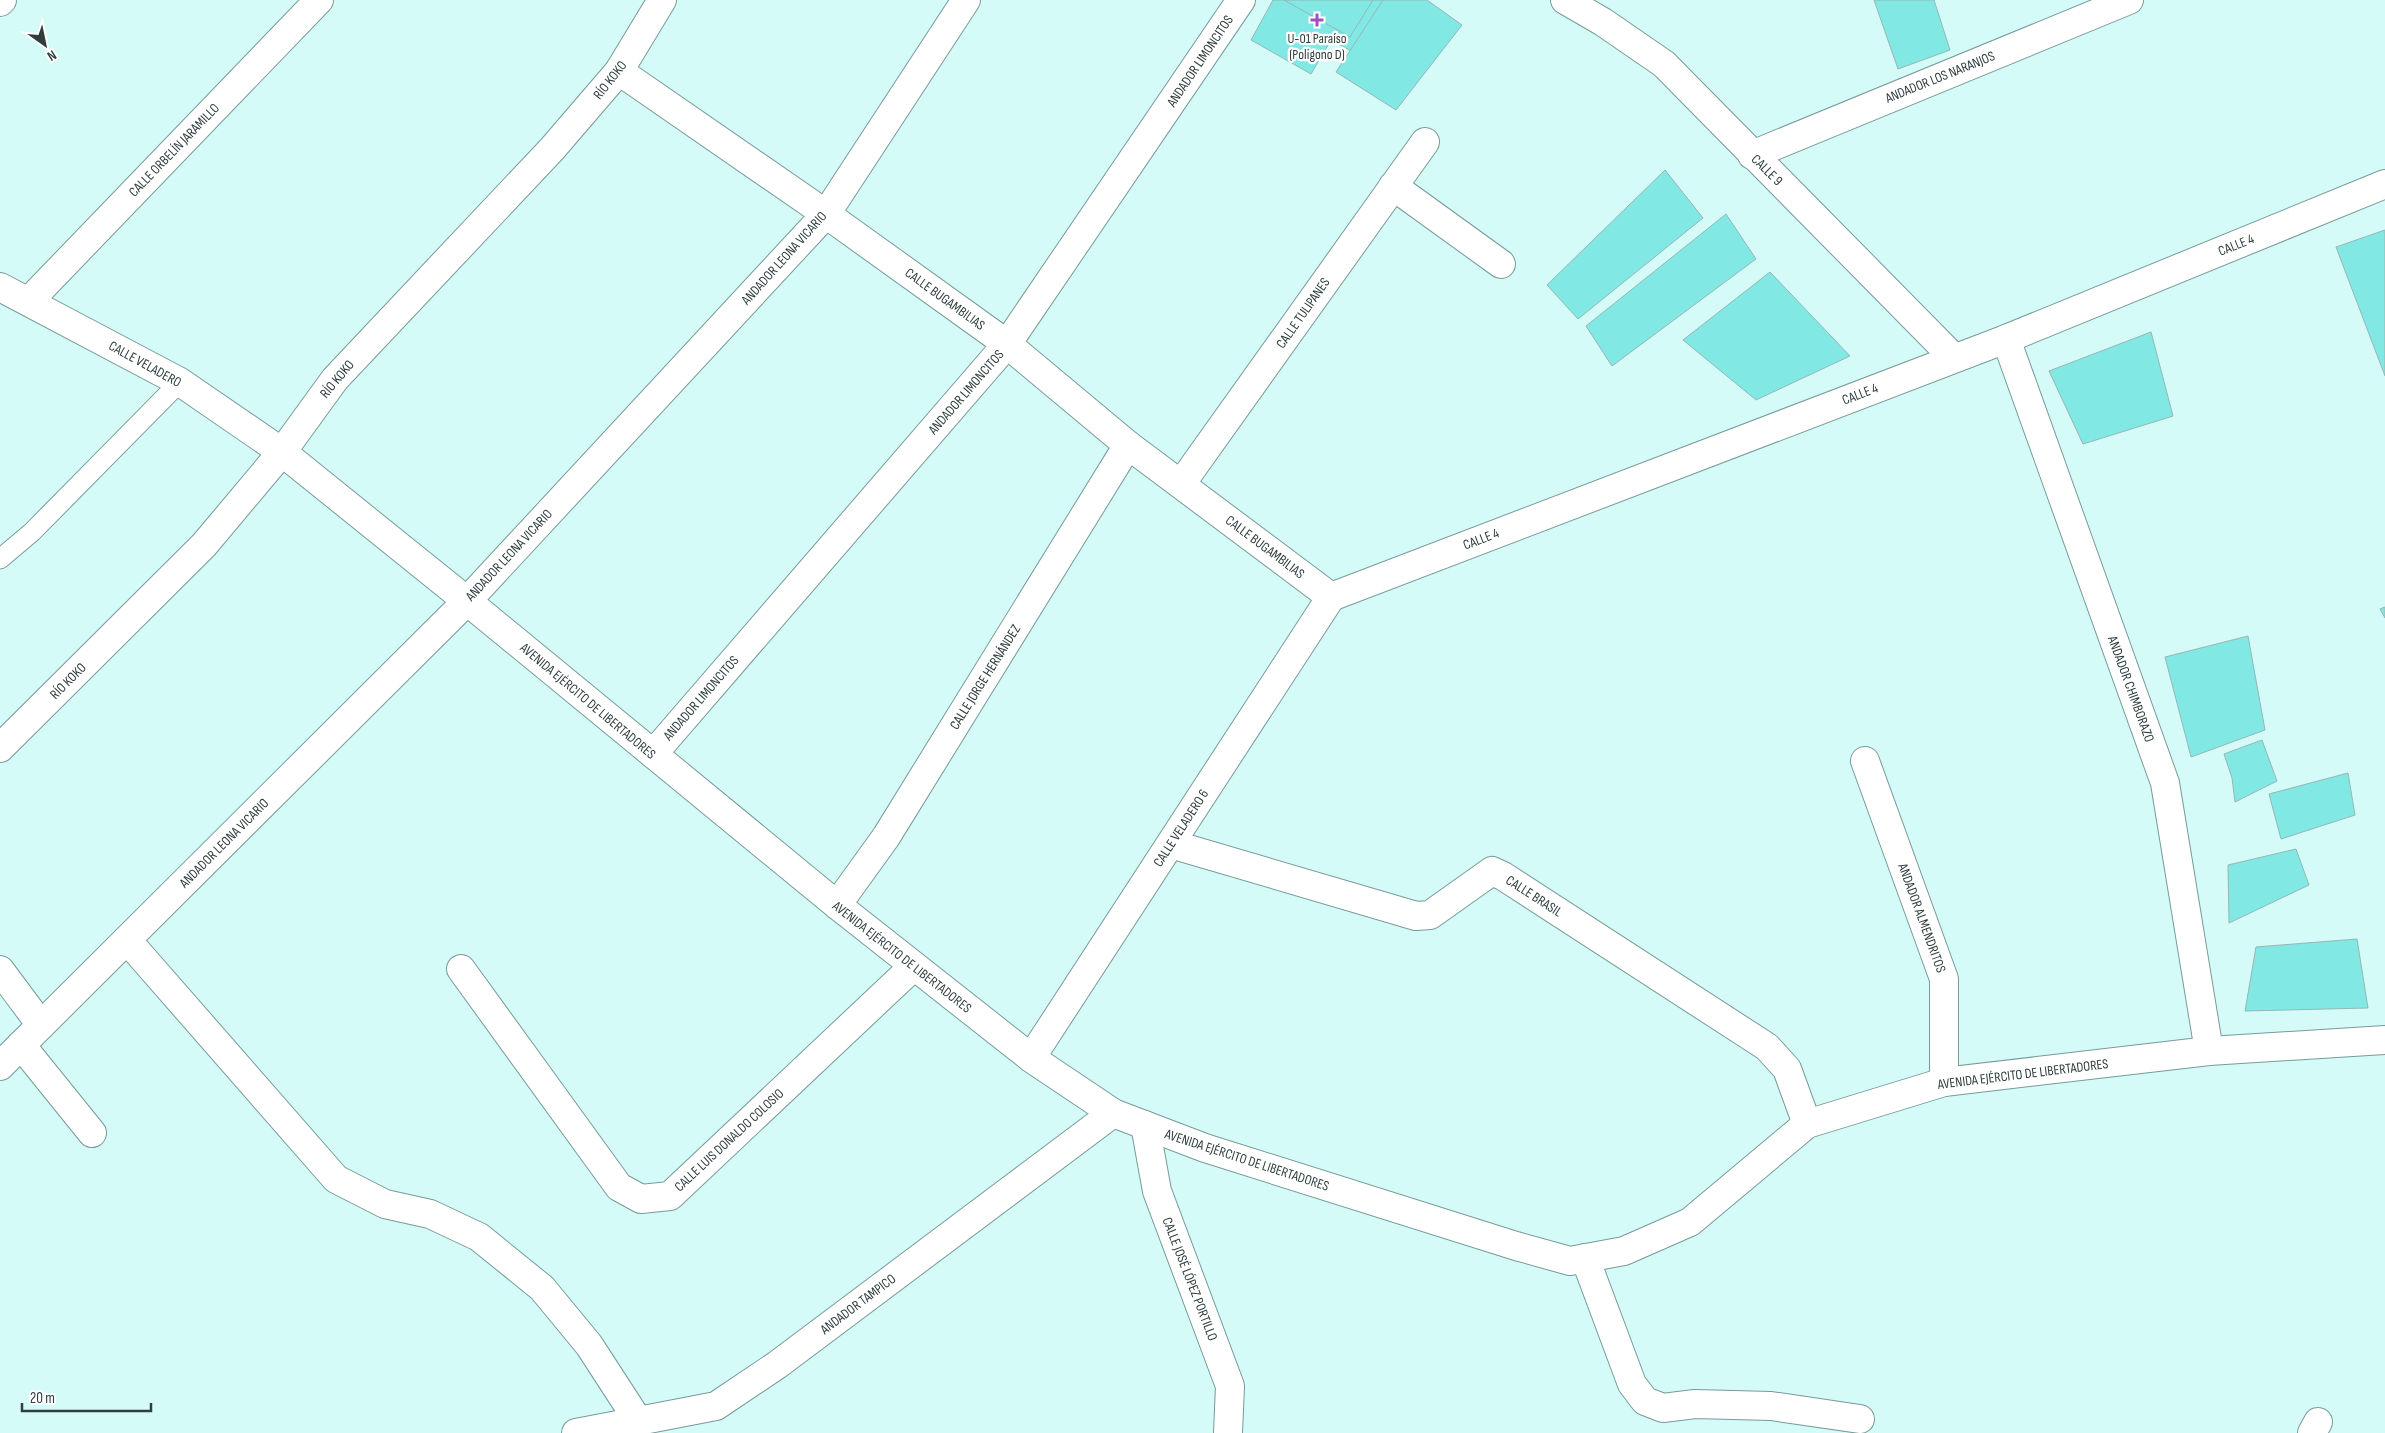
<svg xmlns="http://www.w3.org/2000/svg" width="2385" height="1433" font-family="'Sofia Sans Condensed',sans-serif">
	<rect width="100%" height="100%" fill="#d5fbf9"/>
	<!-- building -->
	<g fill="#82e8e3" stroke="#93b8b5">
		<polygon points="1273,0 1383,0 1353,52 1331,40 1311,74 1251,40"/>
		<polygon points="1284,0 1373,0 1350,37"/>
		<polygon points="1383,0 1427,0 1462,25 1396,110 1336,72"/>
		<polygon points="1874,0 1934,0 1950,50 1898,69"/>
		<polygon points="1665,170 1703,218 1578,319 1547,285"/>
		<polygon points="1726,214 1756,259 1612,366 1586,326"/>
		<polygon points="2385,230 2385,376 2336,247"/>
		<polygon points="1770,272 1850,356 1756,400 1683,340"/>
		<polygon points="2151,332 2173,416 2083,444 2049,371"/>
		<polygon points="2385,607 2385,618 2380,609"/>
		<polygon points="2248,636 2265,730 2191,757 2165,657"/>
		<polygon points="2262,740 2277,781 2235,802 2232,778 2224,754"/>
		<polygon points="2348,773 2355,815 2281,839 2269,794"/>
		<polygon points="2296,849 2309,885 2229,923 2228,865"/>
		<polygon points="2357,939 2368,1008 2245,1011 2256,947"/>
	</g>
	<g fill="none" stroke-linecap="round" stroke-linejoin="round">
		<!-- lane casing -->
		<g stroke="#779b99" stroke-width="21">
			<polyline id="lane" points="0,559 32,532 180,382"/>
		</g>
		<!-- street casing -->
		<g stroke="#779b99" stroke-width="30">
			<g id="street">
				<polyline points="1565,0 1603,22 1664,64 1954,358"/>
				<polyline points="0,2 2,0"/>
				<polyline points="619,71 826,214 1007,344 1128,445 1331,597"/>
				<polyline points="1752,155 2129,0"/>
				<polyline points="1393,186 1501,264"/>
				<polyline points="29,301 319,0"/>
				<polyline points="2006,339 2165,783 2209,1051"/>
				<polyline points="1181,484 1425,142"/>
				<polyline points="1331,597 2006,339 2385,184"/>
				<polyline points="0,748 204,545 282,452 335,379 552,149 619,71 662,0"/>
				<polyline points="653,754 1007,344 1241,0"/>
				<polyline points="1865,761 1944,979 1944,1082"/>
				<polyline points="1171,844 1416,916 1430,915 1492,871 1503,876 1767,1047 1787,1069 1807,1124"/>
				<polyline points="837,905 886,837 1128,445"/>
				<polyline points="127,940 336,1179 385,1204 430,1214 479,1237 542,1288 589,1345 639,1422"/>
				<polyline points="461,969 619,1187 641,1199 670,1196 914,966"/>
				<polyline points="0,970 41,1025"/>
				<polyline points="21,1045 92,1133"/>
				<polyline points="1031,1058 1331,597"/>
				<polyline points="0,1066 467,601 826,214 966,0"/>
				<polyline points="1585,1258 1632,1384 1645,1401 1663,1408 1695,1404 1771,1406 1860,1419"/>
				<polyline points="576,1433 716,1406 777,1365 1113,1113"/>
				<polyline points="2312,1433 2318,1422"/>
			</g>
		</g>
		<!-- secondary casing -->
		<g stroke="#779b99" stroke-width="30">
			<g id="secondary">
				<polyline points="0,287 180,382 282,452 467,601 837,905 1031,1058 1113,1113 1205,1148 1516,1246 1570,1261 1624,1251 1690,1222 1807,1124 1944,1082 2209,1051 2385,1040"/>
				<polyline points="1145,1125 1157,1191 1230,1386 1228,1433"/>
			</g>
		</g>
		<!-- lane -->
		<use href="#lane" stroke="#fff" stroke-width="19"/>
		<!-- street -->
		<use href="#street" stroke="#fff" stroke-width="28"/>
		<!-- secondary -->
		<use href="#secondary" stroke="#fff" stroke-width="28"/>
	</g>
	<!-- markers -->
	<path fill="#a250bf" stroke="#fff" stroke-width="2" d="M1314.5 12.5h5v5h5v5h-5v5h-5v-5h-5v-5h5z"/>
	<g text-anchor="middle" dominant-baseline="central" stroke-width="4.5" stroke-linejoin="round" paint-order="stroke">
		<!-- poi labels -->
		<g font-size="14" fill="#2f3e3d" stroke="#fff">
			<text x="1317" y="38">U-01 Paraíso<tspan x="1317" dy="16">(Poligono D)</tspan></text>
		</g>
		<!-- street labels -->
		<g font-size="14" fill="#2f3e3d" stroke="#fff">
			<text transform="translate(1200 61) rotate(-56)">ANDADOR LIMONCITOS</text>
			<text transform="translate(1940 77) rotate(-22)">ANDADOR LOS NARANJOS</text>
			<text transform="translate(610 80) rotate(-52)">RÍO KOKO</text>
			<text transform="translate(174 150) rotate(-46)">CALLE ORBELÍN JARAMILLO</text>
			<text transform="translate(1767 170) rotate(45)">CALLE 9</text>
			<text transform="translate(2236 245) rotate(-22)">CALLE 4</text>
			<text transform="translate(784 258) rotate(-48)">ANDADOR LEONA VICARIO</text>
			<text transform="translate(945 299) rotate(36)">CALLE BUGAMBILIAS</text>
			<text transform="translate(1303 313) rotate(-55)">CALLE TULIPANES</text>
			<text transform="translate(145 364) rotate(29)">CALLE VELADERO</text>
			<text transform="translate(337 379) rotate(-50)">RÍO KOKO</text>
			<text transform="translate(966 392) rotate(-49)">ANDADOR LIMONCITOS</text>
			<text transform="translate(1860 394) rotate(-21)">CALLE 4</text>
			<text transform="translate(1481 539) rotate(-21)">CALLE 4</text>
			<text transform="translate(1265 547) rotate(37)">CALLE BUGAMBILIAS</text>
			<text transform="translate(509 555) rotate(-47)">ANDADOR LEONA VICARIO</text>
			<text transform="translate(985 677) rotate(-58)">CALLE JORGE HERNÁNDEZ</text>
			<text transform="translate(68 681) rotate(-45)">RÍO KOKO</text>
			<text transform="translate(2131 689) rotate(70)">ANDADOR CHIMBORAZO</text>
			<text transform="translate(701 698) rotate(-49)">ANDADOR LIMONCITOS</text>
			<text transform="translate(588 701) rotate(40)">AVENIDA EJÉRCITO DE LIBERTADORES</text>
			<text transform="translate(1181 828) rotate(-57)">CALLE VELADERO 6</text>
			<text transform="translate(224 843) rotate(-45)">ANDADOR LEONA VICARIO</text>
			<text transform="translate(1534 896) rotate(33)">CALLE BRASIL</text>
			<text transform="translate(1922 918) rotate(70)">ANDADOR ALMENDRITOS</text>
			<text transform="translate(902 957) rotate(38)">AVENIDA EJÉRCITO DE LIBERTADORES</text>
			<text transform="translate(2023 1074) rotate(-7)">AVENIDA EJÉRCITO DE LIBERTADORES</text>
			<text transform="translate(729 1140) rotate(-43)">CALLE LUIS DONALDO COLOSIO</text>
			<text transform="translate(1247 1160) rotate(18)">AVENIDA EJÉRCITO DE LIBERTADORES</text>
			<text transform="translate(1190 1279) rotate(69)">CALLE JOSÉ LÓPEZ PORTILLO</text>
			<text transform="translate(858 1304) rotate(-37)">ANDADOR TAMPICO</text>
		</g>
	</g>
	<!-- north arrow -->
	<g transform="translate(45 45) rotate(147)" stroke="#ffffff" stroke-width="4" paint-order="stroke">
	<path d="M0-4L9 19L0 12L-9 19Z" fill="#2f3e3d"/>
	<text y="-8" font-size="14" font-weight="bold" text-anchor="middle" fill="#2f3e3d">N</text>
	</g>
	<!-- scale -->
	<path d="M22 1403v8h129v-8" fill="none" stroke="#2f3e3d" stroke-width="2.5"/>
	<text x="30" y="1403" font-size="15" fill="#2f3e3d" stroke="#ffffff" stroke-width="4" paint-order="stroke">20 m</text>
</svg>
